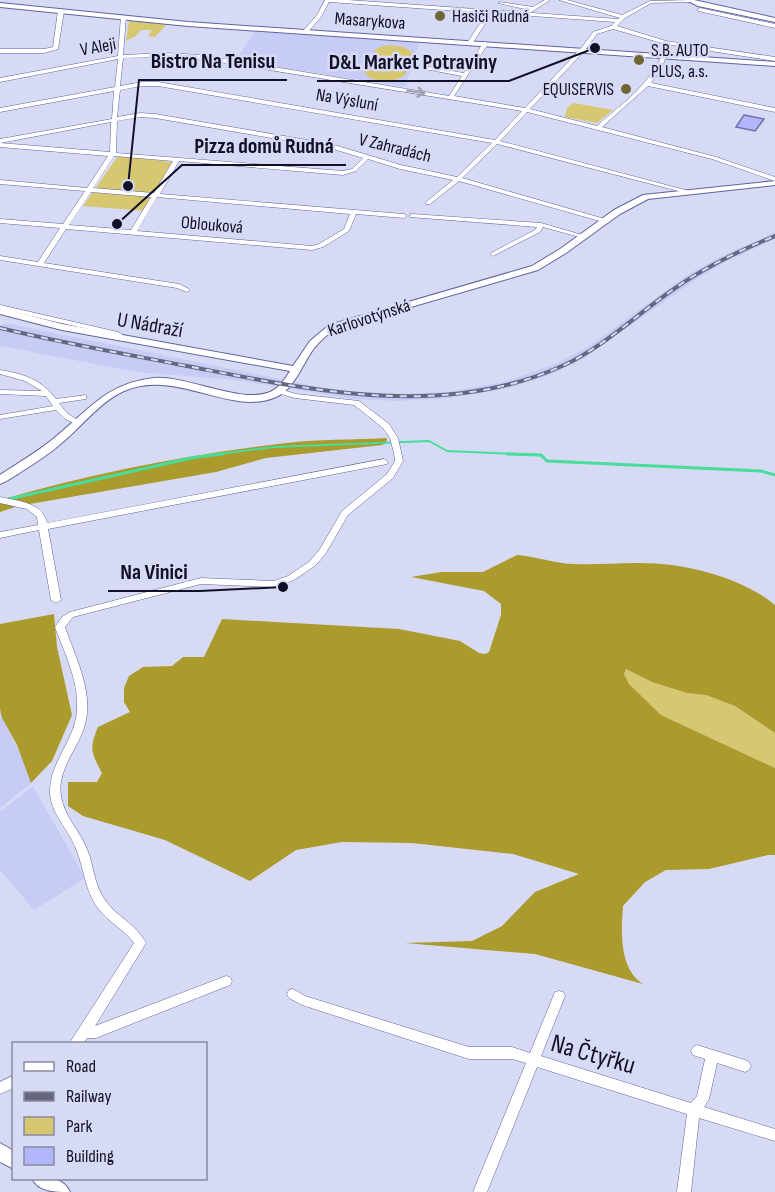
<svg xmlns="http://www.w3.org/2000/svg" width="775" height="1192" viewBox="0 0 775 1192" font-family="'Sofia Sans Condensed',sans-serif">
<rect width="100%" height="100%" fill="#d7daf4"/>
<!-- built -->
<g fill="#c7ccf7">
<path d="M255,31L372,39L419,43L405,87L236,60Z"/>
<path d="M775,232V239L725,262L695,280L580,361L548,376L509,388L450,398L399,401L355,399L235,380L137,372L0,346V325L6,323L334,390L399,394L448,392L504,382L558,363L591,345L686,276L718,258Z"/>
<path d="M0,709L2,718L28,770L31,783L0,808Z"/>
<path d="M33,786L85,878L34,910L0,870V812Z"/>
</g>
<!-- green -->
<g fill="#d6c770">
<path d="M129,21L167,24L155,37L148,36L152,30H141L136,36L126,41Z"/>
<path d="M390,45L404,47L412,52L413,56L405,75C393,83 374,85 364,72C370,57 372,46 390,45Z"/>
<path d="M574,103L613,110L597,123L565,117L567,108Z"/>
<path d="M118,156L172,162L145,211L83,206Z"/>
<path d="M626,669L652,682L687,693L706,695L735,706L775,733V768L661,715L629,684L624,674Z"/>
</g>
<!-- forest -->
<g fill="#ab9a2c">
<path d="M387,438L386,443L382,445L266,458L216,472L18,506L0,512V500C93,473 190,454 286,443C319,439 353,440 387,438Z"/>
<path d="M517,555C532,556 547,561 562,563C587,566 612,563 636,563C681,562 740,576 775,605V733L735,706L706,695L687,693L652,682L626,669L624,674L629,684L661,715L775,768V855H768L709,869L666,870L645,882L623,906C621,931 619,969 643,984L535,954L405,943L472,941L502,926L535,892L579,874L513,854L412,843L342,842L296,850L250,881L165,840L83,816L68,806V782H97L102,773C91,752 89,749 98,727L130,712L124,702V688L129,676L143,667L172,666L183,657H204L222,619L399,629L460,641L479,653L485,654L489,652L501,615V604L484,591L411,577L442,572H483Z"/>
<path d="M54,614L57,647L72,715L52,761L31,783L17,745L2,718L0,709V624Z"/>
</g>
<g fill="none" stroke-linecap="round" stroke-linejoin="round">
<!-- stream-far1 -->
<path stroke="#47dd9a" stroke-width="2" d="M211,455L274,447L429,441L447,451L541,455"/>
<!-- stream -->
<g stroke="#47dd9a" stroke-width="3">
<path d="M507,454L541,455L547,461L761,471L775,475"/>
<path d="M0,501L196,457L223,454"/>
</g>
</g>
<!-- building -->
<path fill="#b0b6f9" stroke="#6d71ab" stroke-width="1.5" d="M744,115L764,119L755,131L736,127Z"/>
<g fill="none" stroke-linecap="round" stroke-linejoin="round">
<defs>
<g id="street">
<path d="M325,0H348L618,19L620,18L559,0H567L622,15L650,1L691,0V2H689L651,3L625,18L617,26L666,41L775,57V61L665,44L613,29L597,34L586,49L530,109L597,126C624,102 645,89 662,56H666L662,68L651,83L775,108V112L648,86L602,127L716,157L775,177V181L712,159L527,112L500,141L689,191L686,193L497,144L462,178L605,219L606,220L603,222L459,181L430,204H426V202L453,180L400,169L368,159L356,171L343,175L179,161L160,194L404,214L407,216L404,218L356,214L349,231L323,247L312,250L66,229L44,263L179,284L189,289L190,290L187,292L177,288L0,260V256L38,262L60,228L0,223V219L63,224L85,191L0,184V180L87,188L108,156L0,147V143L110,152L111,122L0,143V139L112,119L114,91L0,112V108L115,87L118,59L0,82V78L118,56L121,16L126,17L123,55L165,53L201,55L449,96L462,76L414,67L417,65L464,73L483,43L485,42L488,44L454,96L525,108L582,47L593,32L611,26L615,22L492,13L472,44L470,45L467,43L487,13L329,2L321,17L307,33H303V31L317,15ZM165,57L201,59L522,111L495,140L158,82H142L120,86L123,58ZM142,86H158L492,143L457,177L401,165L331,144L155,114L140,113L117,117L120,90ZM140,117L155,118L330,148L363,158L352,169L343,171L116,153L117,121ZM114,156L173,161L154,193L93,188ZM91,192L151,197L131,230L69,225ZM157,197L350,214L344,229L319,244L312,246L137,231Z"/>
<path d="M545,0H550L530,13L527,11L529,10L498,3L500,2L533,7Z"/>
<path d="M700,8L775,24V28L698,11V9Z"/>
<path d="M61,9L64,11L58,49L44,53H0V49H44L53,47L58,11Z"/>
<path d="M412,214L541,223L586,236L583,238L543,227L540,232L493,256L490,254L491,253L535,230L537,227L410,217V215Z"/>
<path d="M0,305L118,332L122,334L120,339H114V335L0,309Z"/>
<path d="M0,370C24,374 41,379 56,399L86,395V399L59,403L67,413L80,422L76,424L65,419L56,410L0,419V415L53,406L46,396L0,394V390L42,391L25,381L0,374Z"/>
<path d="M277,389H280L296,394L359,401L389,424L398,438L403,461L393,478L348,515L326,553L316,565L294,580L274,587L201,584L73,617L65,627C76,659 95,694 84,728C76,751 57,771 61,796C64,816 80,831 87,849C94,866 94,885 105,900C117,917 136,924 146,943L95,1026L226,976L230,977L232,981L230,985L96,1038H87L83,1044H69L134,943C124,929 108,922 98,908C85,891 84,868 76,849C69,829 50,814 50,791C50,771 62,754 70,736C88,699 68,662 55,627L62,617L70,612L201,578L274,581L288,576L310,561L320,549L342,511L387,474L395,461L394,453L390,438L383,428L354,405L295,398L277,393Z"/>
<path d="M384,459L388,462L387,464L48,529L61,600L56,603L51,600L39,530L0,538V532L38,525L37,517L27,509L0,503V497C17,501 43,502 47,523Z"/>
<path d="M293,989L305,996L469,1047H512L530,1053L555,992L559,991L563,992L565,996L541,1056L691,1103L697,1096L705,1059L693,1055L691,1051L693,1047L697,1045L745,1060L749,1062L751,1066L749,1070L745,1072L717,1063L709,1099L704,1107L775,1129V1141L699,1118L691,1192H677L687,1114L537,1067L487,1192H473L526,1063L512,1059H469L302,1005L289,998L287,994L289,990Z"/>
<path d="M14,1075V1088L0,1094V1082Z"/>
</g>
<g id="secondary">
<path d="M686,0H694L775,18V22L698,6Z"/>
<path d="M0,3L188,22L775,62V66L188,26L0,7Z"/>
<path d="M775,181V185L648,199L620,214L566,253L538,270L335,329C328,334 321,340 315,347C303,362 295,389 276,397C231,417 176,368 124,391C100,402 84,424 64,441C52,452 38,461 24,470C16,475 8,481 0,484V475C18,463 37,452 53,439C88,411 106,383 154,378C187,375 244,406 272,391C280,387 285,379 290,371L62,330L0,314V308L62,324L293,366L310,341L329,325L532,266L560,249L614,210L643,195Z"/>
<path d="M0,1143L14,1151V1169L0,1162Z"/>
<path d="M32,1178C46,1178 63,1176 70,1192C55,1192 38,1192 32,1178Z"/>
</g>
</defs>
<!-- street casing -->
<use href="#street" stroke="#60649d" stroke-width="1"/>
<!-- secondary casing -->
<use href="#secondary" stroke="#60649d" stroke-width="2"/>
<!-- street -->
<use href="#street" fill="#fff" fill-rule="evenodd"/>
<!-- secondary -->
<use href="#secondary" fill="#fff" fill-rule="evenodd"/>
<defs>
<path id="rail" d="M0,328C62,343 125,354 187,366C311,390 442,420 562,366C602,348 635,316 671,291C703,268 738,251 775,236"/>
</defs>
<!-- rail casing -->
<use href="#rail" stroke="#65677f" stroke-width="4"/>
<!-- rail -->
<use href="#rail" stroke="#d7daf4" stroke-width="2" stroke-dasharray="7" stroke-linecap="butt"/>
</g>
<!-- one-way arrows -->
<defs><path id="oneway-shaft" d="M-6 0H5M1.5-3L5.5 0L1.5 3" fill="none" stroke-width="1.6" stroke-linecap="round" stroke-linejoin="round" transform="scale(1.5)"/></defs>
<use stroke="#9fa0a9" href="#oneway-shaft" transform="translate(416 92) rotate(9)"/>
<!-- markers -->
<g fill="#6f6733" stroke="#d7daf4" stroke-width="2">
<circle cx="440" cy="16" r="6"/>
<circle cx="639" cy="60" r="6"/>
<circle cx="626" cy="89" r="6"/>
</g>
<g text-anchor="middle" dominant-baseline="central" stroke-width="5" stroke-linejoin="round" paint-order="stroke">
<!-- far-poi labels -->
<g font-size="18" fill="#101127" stroke="#d7daf4" text-anchor="start">
<text x="452" y="16">Hasiči Rudná</text>
<text x="651" y="50">S.B. AUTO<tspan x="651" dy="21">PLUS, a.s.</tspan></text>
<text x="614" y="89" text-anchor="end">EQUISERVIS</text>
</g>
<!-- far-street labels -->
<g font-size="18" fill="#101127" stroke="#d7daf4">
<text transform="translate(370 21) rotate(4)">Masarykova</text>
<text transform="translate(98 47) rotate(-10)">V Aleji</text>
<text transform="translate(347 100) rotate(10)">Na Výsluní</text>
<text transform="translate(395 148) rotate(14)">V Zahradách</text>
<text transform="translate(212 225) rotate(5)">Oblouková</text>
<text transform="translate(369 318) rotate(-18)">Karlovotýnská</text>
</g>
<!-- street labels -->
<g font-size="21" fill="#101127" stroke="#d7daf4">
<text transform="translate(150 325) rotate(10)">U Nádraží</text>
</g>
<!-- near-street labels -->
<g font-size="26" fill="#101127" stroke="#d7daf4">
<text transform="translate(593 1055) rotate(16)">Na Čtyřku</text>
</g>
</g>
<!-- callouts -->
<path fill="none" stroke="#101127" stroke-width="2" d="M128 186L139 80H287M595 48L509 81H317M117 224L182 165H346M283 587L200 591H108"/>
<g fill="#101127" stroke="#d7daf4" stroke-width="2">
<circle cx="128" cy="186" r="6"/>
<circle cx="595" cy="48" r="6"/>
<circle cx="117" cy="224" r="6"/>
<circle cx="283" cy="587" r="6"/>
</g>
<g font-size="22" text-anchor="middle" font-weight="bold" fill="#101127" stroke="#d7daf4" stroke-width="5" stroke-linejoin="round" paint-order="stroke">
<text x="213" y="68">Bistro Na Tenisu</text>
<text x="413" y="69">D&amp;L Market Potraviny</text>
<text x="264" y="153">Pizza domů Rudná</text>
<text x="154" y="579">Na Vinici</text>
</g>
<!-- legend -->
<rect x="12" y="1042" width="195" height="138" fill="#d7daf4" stroke="#878aa2" stroke-width="1.5"/>
<rect x="24" y="1062" width="30" height="9" fill="#ffffff" stroke="#878aa2" stroke-width="1.5"/>
<text x="66" y="1072" font-size="18" fill="#101127">Road</text>
<rect x="24" y="1092" width="30" height="9" fill="#65677f" stroke="#878aa2" stroke-width="1.5"/>
<text x="66" y="1102" font-size="18" fill="#101127">Railway</text>
<rect x="24" y="1117" width="30" height="18" fill="#d6c770" stroke="#878aa2" stroke-width="1.5"/>
<text x="66" y="1132" font-size="18" fill="#101127">Park</text>
<rect x="24" y="1147" width="30" height="18" fill="#b0b6f9" stroke="#878aa2" stroke-width="1.5"/>
<text x="66" y="1162" font-size="18" fill="#101127">Building</text>
</svg>
